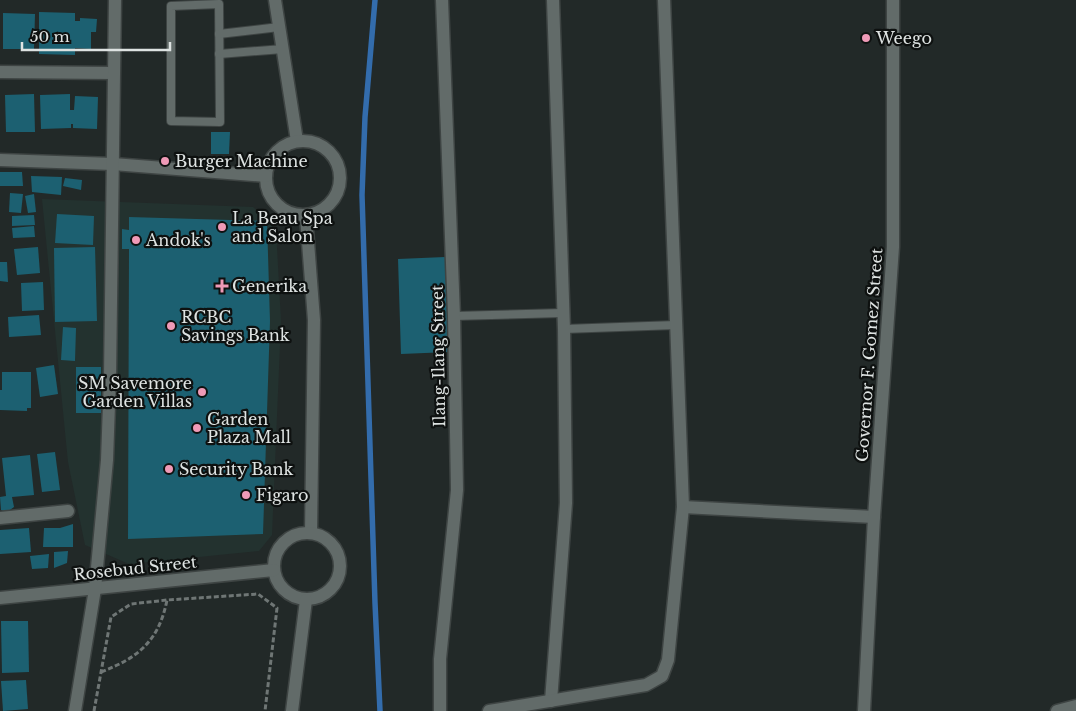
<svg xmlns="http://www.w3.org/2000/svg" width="1076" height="711" viewBox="0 0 1076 711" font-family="'Libre Baskerville',serif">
<rect width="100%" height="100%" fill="#222928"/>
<!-- built -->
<path fill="#23322f" d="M42,199L253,207L276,229L281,321L272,535L259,551L129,564L85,545L68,462Z"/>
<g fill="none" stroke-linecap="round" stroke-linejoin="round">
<!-- stream -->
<path stroke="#336cac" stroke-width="5.5" d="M375,0L365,117L362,195L375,603L380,711"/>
</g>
<!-- building -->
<g fill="#1c6071">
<path d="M39,12L75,13V21H80V18L97,19L96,32H91V49L75,48V55L39,54Z"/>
<path d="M3,13L35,14L34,49H3Z"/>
<path d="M34,94L35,132H6L5,95Z"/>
<path d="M70,94V110H74L75,96L98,97L97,129L73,128V124H71V128L41,129L40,95Z"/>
<path d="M211,132H230L229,154H211Z"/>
<path d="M0,172H22L23,186H0Z"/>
<path d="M31,176L62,177L61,195L32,192Z"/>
<path d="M65,178L82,180L81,190L63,186Z"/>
<path d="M10,193L23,194L21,213L9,212Z"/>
<path d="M34,194L36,212L28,213L25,196Z"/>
<path d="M57,214L94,216L93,245L55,243Z"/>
<path d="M34,215L35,225L12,226V216Z"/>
<path d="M129,217L267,221L270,321L263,534L128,539L129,249H122V229L129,230Z"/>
<path d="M34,226L35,237L13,238L12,228Z"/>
<path d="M38,247L40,273L17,275L14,249Z"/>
<path d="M95,247L97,321L55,322L54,248Z"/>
<path d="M445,257L449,352L401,354L398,259Z"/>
<path d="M0,262H7L8,282L0,281Z"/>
<path d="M43,282L44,310L22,311L21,283Z"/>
<path d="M39,315L41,335L9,337L8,317Z"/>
<path d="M63,327L76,328L75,361L61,360Z"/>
<path d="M54,365L58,394L40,397L36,368Z"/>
<rect x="76" y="367" width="25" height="46"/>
<path d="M2,372H31V408H27V411L0,410V390H2Z"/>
<path d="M55,452L60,490L42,492L37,454Z"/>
<path d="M30,455L34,495L12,497L14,507L7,512L1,510L0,497L6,496L2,458Z"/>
<path d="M73,524V547H43L44,528H60Z"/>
<path d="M29,528L31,552L0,554V530Z"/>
<path d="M68,551L67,563L54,568V552Z"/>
<path d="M49,554L48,568L32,569L30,556Z"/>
<path d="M1,621H28L29,672L2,673Z"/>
<path d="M26,680L28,709L3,711L1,681Z"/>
</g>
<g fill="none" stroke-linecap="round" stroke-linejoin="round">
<defs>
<g id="service">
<path d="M219,4L220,122L171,121V6Z"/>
<path d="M219,34L279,27"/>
<path d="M219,54L283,49"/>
<path d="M454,316L562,313"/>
<path d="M564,329L676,325"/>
</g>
<g id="minor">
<path d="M275,0L297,141"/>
<path d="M0,72L113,73"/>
<circle cx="303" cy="178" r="37"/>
<path d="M0,160L113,164L266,176"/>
<path d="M306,216L314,320L311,532"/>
<path d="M683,507L874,517"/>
<path d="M0,518L68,511"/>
<circle cx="307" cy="566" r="33"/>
<path d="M0,598L274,570"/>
<path d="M551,701L566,503L564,329L553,0"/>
<path d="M75,711L95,589L107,460L110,377L115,0"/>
<path d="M292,711L306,600"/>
<path d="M440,711V659L457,490L454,316L442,0"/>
<path d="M489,711L646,685L662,676L668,660L683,507L664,0"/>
<path d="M1057,711L1076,706"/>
</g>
<path id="tertiary" d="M864,711L874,517L893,247V0"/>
</defs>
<!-- service casing -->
<use href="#service" stroke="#3e4443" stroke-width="10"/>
<!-- minor casing -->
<use href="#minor" stroke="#3e4443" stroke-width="15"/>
<!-- tertiary casing -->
<use href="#tertiary" stroke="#3e4443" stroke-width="15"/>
<!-- path -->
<g stroke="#6f7675" stroke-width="3" stroke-dasharray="5 2.5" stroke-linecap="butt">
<path d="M101,672C138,658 159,641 167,600"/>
<path d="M94,711L111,617L131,604L167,600L258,594L277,608L265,711"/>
</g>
<!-- service -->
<use href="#service" stroke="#626b69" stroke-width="8"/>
<!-- minor -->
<use href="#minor" stroke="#626b69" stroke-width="12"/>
<!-- tertiary -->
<use href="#tertiary" stroke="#626b69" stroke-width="12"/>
</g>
<!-- markers -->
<g fill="#ef9ab7" stroke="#0e1110" stroke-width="2">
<circle cx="866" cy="38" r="5"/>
<circle cx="165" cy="161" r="5"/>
<circle cx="222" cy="227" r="5"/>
<circle cx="136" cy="240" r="5"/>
<path d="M219.5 278.5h5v5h5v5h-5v5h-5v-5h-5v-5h5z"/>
<circle cx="171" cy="326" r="5"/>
<circle cx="202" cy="392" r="5"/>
<circle cx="197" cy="428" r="5"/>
<circle cx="169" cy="469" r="5"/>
<circle cx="246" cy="495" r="5"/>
</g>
<g text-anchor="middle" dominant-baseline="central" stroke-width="4.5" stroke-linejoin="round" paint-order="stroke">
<!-- poi labels -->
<g font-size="16" fill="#dee3e2" stroke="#0e1110" text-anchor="start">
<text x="876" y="38">Weego</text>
<text x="175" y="161">Burger Machine</text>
<text x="232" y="218">La Beau Spa<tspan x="232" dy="18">and Salon</tspan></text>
<text x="146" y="240">Andok's</text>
<text x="232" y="286">Generika</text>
<text x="181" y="317">RCBC<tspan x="181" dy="18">Savings Bank</tspan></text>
<text x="192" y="383" text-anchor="end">SM Savemore<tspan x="192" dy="18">Garden Villas</tspan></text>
<text x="207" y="419">Garden<tspan x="207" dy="18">Plaza Mall</tspan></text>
<text x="179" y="469">Security Bank</text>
<text x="256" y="495">Figaro</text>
</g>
<!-- street labels -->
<g font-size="16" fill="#dee3e2" stroke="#0e1110">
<text transform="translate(869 355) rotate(-86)">Governor F. Gomez Street</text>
<text transform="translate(438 356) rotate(-91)">Ilang-Ilang Street</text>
<text transform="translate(135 568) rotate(-6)">Rosebud Street</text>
</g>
</g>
<!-- scale -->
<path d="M22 42v8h148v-8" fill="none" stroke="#dee3e2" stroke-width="2.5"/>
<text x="30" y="42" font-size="15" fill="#dee3e2" stroke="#0e1110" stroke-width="4" paint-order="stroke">50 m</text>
</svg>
